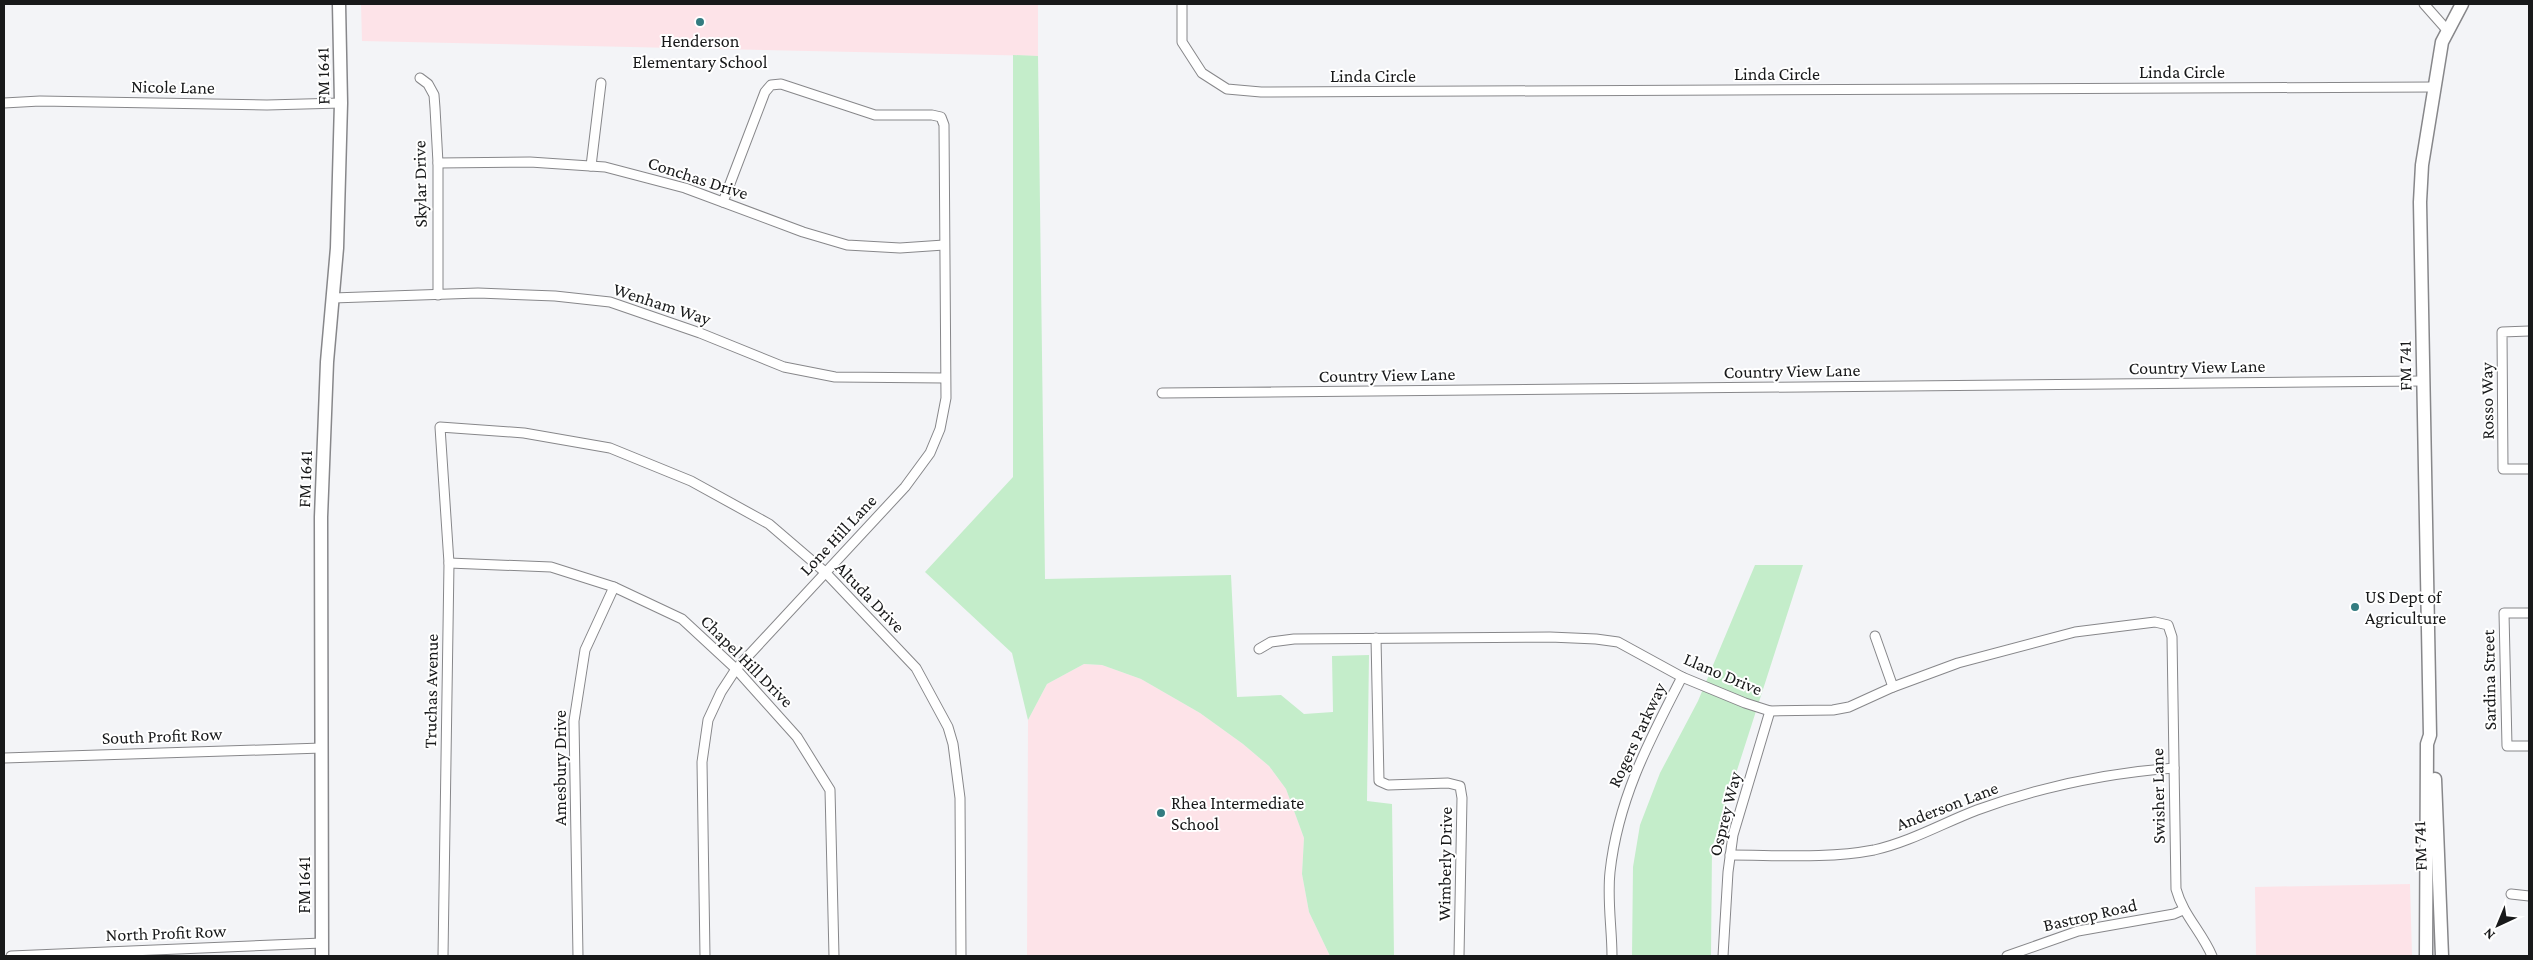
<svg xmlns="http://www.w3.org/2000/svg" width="2533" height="960" viewBox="0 0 2533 960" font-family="'Crimson Pro',serif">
<rect width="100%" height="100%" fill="#f3f4f7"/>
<!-- education -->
<g fill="#fde3e8">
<path d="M361,4H1038V56L362,41Z"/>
<path d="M1084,664L1102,665L1141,679L1200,713L1243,744L1269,766L1286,789L1304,838L1302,874L1309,912L1330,956H1027L1028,720L1047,684Z"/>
<path d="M2410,884L2412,956H2256L2255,887Z"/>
</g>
<!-- green -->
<g fill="#c4edca">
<path d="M1013,55L1038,56L1045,579L1231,575L1237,697L1281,695L1304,714L1333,712L1332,656L1369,655L1367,801L1392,804L1394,956H1330L1309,912L1302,874L1304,838L1286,789L1269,766L1243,744L1200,713L1141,679L1102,665L1084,664L1047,684L1028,720L1012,653L925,572L1013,477Z"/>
<path d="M1755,565H1803L1712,848L1711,956H1632L1633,867L1640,825L1660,773L1698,701Z"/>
</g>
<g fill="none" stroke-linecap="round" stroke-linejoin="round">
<defs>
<g id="street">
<path d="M1182,4V42L1202,73L1227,89L1261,92L2433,87"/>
<path d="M2424,4L2447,30"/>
<path d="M420,78L428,84L434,95L435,108L438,163V295"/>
<path d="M4,103L40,101L267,105L341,103"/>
<path d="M438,163L530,162L605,167L685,188L803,232L847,245L900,248L944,245"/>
<path d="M591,166L601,83"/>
<path d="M333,298L478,293L555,296L610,302L700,333L784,367L835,377L944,378"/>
<path d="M2529,331L2502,332L2503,469H2529"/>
<path d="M1162,393L2422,381"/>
<path d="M449,563L551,567L614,587L682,619L736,669L797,737L830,790L834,956"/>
<path d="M2529,613H2504L2507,746H2529"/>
<path d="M1875,636L1893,687"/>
<path d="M1376,638L1379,781L1388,785L1448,783L1460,786L1462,798L1459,956"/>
<path d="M1259,649L1271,642L1294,639L1550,637L1596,639L1618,642L1682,677L1745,703L1770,711L1833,710L1849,707L1893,687L1958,663L2075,632L2155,622L2168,625L2172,637L2176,889C2183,915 2202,932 2212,956"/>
<path d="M4,758L322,748"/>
<path d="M1730,855C1777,855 1827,859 1874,850C1910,842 1943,823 1977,810C2040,787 2107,773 2174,768"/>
<path d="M2511,894L2529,896"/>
<path d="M11,956L322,943"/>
<path d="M443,956L449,563L440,427L524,433L610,448L691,481L769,524L825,572L916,668L948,727L953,744L960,798L961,956"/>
<path d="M578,956L574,721L585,650L614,587"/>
<path d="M705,956L702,762L708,720L721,692L736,669L905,487L930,453L940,429L946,398L944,125L941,117L932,115H875L781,84L771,85L765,92L723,202"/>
<path d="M1612,956C1612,929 1607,900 1610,872C1618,799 1649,741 1682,677"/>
<path d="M1723,956L1728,872L1733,835L1770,711"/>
<path d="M2007,956L2078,931L2174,914L2183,910"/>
</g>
<g id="secondary">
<path d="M2435,779L2442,956"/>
<path d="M322,956L321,517L327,362L337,248L341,103L339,4"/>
<path d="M2426,956L2427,744L2430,735L2420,202L2422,165L2442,42L2462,4"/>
</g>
</defs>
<!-- street casing -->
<use href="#street" stroke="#87878a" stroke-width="11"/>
<!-- secondary casing -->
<use href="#secondary" stroke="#87878a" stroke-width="15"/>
<!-- street -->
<use href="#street" stroke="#fff" stroke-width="9"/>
<!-- secondary -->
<use href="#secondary" stroke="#fff" stroke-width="12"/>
</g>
<!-- markers -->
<g fill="#337c80" stroke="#fff" stroke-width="2">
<circle cx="700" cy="22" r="5"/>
<circle cx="2355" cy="607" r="5"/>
<circle cx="1161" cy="813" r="5"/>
</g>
<g text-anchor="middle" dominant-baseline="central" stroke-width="4" stroke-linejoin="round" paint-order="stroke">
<!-- poi labels -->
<g font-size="18" fill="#18191a" stroke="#fff" text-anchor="start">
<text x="700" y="41" text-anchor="middle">Henderson<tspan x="700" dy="21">Elementary School</tspan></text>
<text x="2365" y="597">US Dept of<tspan x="2365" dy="21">Agriculture</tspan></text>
<text x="1171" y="803">Rhea Intermediate<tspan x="1171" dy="21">School</tspan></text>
</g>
<!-- street labels -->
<g font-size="18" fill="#18191a" stroke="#fff">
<text x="2182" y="72">Linda Circle</text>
<text x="1777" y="74">Linda Circle</text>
<text transform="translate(323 76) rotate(-91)">FM 1641</text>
<text x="1373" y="76">Linda Circle</text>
<text transform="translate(173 87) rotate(1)">Nicole Lane</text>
<text transform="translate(698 178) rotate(18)">Conchas Drive</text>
<text transform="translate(420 184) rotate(-91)">Skylar Drive</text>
<text transform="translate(662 304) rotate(18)">Wenham Way</text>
<text transform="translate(2405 366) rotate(-91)">FM 741</text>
<text transform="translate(2197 367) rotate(-1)">Country View Lane</text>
<text transform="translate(1792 371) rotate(-1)">Country View Lane</text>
<text transform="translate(1387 375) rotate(-1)">Country View Lane</text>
<text transform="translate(2487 401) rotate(-91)">Rosso Way</text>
<text transform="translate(305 479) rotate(-88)">FM 1641</text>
<text transform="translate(838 535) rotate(-47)">Lone Hill Lane</text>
<text transform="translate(870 597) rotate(46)">Altuda Drive</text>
<text transform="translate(747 661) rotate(45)">Chapel Hill Drive</text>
<text transform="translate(1723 674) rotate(23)">Llano Drive</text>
<text transform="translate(2489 680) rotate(-91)">Sardina Street</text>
<text transform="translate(431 691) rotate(-89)">Truchas Avenue</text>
<text transform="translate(1637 735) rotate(-65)">Rogers Parkway</text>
<text transform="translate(162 736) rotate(-2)">South Profit Row</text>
<text transform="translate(560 768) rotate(-90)">Amesbury Drive</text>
<text transform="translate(2158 796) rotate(-91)">Swisher Lane</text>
<text transform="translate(1947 806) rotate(-21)">Anderson Lane</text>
<text transform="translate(1725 814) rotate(-76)">Osprey Way</text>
<text transform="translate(2420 846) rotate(-92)">FM 741</text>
<text transform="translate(1445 864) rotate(-89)">Wimberly Drive</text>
<text transform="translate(304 885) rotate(-90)">FM 1641</text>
<text transform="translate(2090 915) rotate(-13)">Bastrop Road</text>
<text transform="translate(166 933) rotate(-2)">North Profit Row</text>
</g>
</g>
<!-- border -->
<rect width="2533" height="960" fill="none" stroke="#18191a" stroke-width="10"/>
<!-- north arrow -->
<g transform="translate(2498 925) rotate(224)" stroke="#ffffff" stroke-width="4" paint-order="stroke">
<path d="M0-4L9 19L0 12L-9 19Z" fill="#18191a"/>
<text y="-8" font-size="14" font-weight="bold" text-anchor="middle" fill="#18191a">N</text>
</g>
</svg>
